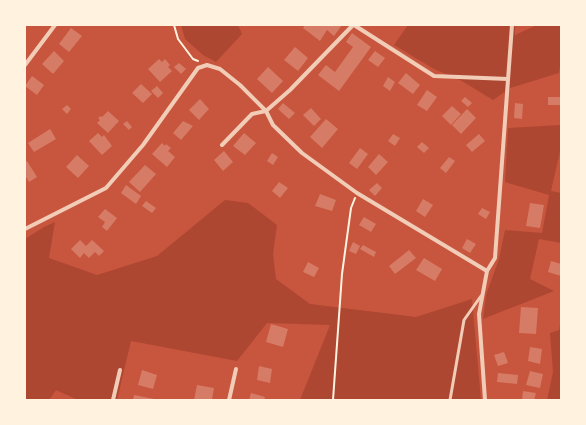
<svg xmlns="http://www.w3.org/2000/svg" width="586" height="425" viewBox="0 0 586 425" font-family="Overpass,sans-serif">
<rect width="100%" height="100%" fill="#c8553d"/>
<!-- green -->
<g fill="#ae4732">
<path d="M181,25H238L242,34L216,62L203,55L185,39Z"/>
<path d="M408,25H515V35L537,25H561V59L559,73L510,88L493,100L462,81L434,69L394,45Z"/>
<path d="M561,125V147L551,191L561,193V243L539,239L530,279L554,291L483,319L486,295L499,259L505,230L542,233L549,195L505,182L508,128Z"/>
<path d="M225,200L248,203L277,225L273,254L276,279L310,304L416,317L472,299L481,400H300L330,325L267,323L237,361L131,341L117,400H78L56,390L49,400H25V239L44,227L55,222L49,258L97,275L157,256Z"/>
<path d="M561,320V400H547L553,372L550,333L559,330Z"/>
</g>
<!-- building -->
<g fill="#d67c66">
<path d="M305,25H342L334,36L327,30L320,41L303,28Z"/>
<path d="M71,28L82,36L69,52L59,44Z"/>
<path d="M352,33L371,47L339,91L318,75L326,65L335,72L353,47L346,42Z"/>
<path d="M295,47L308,58L298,71L284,60Z"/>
<path d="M54,51L64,61L53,74L42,64Z"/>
<path d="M375,51L385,58L378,67L368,60Z"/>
<path d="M159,59L162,62L165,59L170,65L168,67L172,71L160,82L148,69Z"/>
<path d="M179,63L186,69L181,74L174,67Z"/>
<path d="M268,67L283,81L272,93L257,79Z"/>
<path d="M406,73L420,85L413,94L398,83Z"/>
<path d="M32,76L44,85L37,95L25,86Z"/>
<path d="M388,77L395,82L390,91L383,86Z"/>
<path d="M141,84L152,94L143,103L132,93Z"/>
<path d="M157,86L163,93L158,98L151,91Z"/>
<path d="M427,90L437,97L427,111L417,105Z"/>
<path d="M465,97L472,103L468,107L461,101Z"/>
<rect x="548" y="97" width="13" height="8"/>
<path d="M200,99L209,109L199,120L189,110Z"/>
<path d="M283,103L295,113L289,119L278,109Z"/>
<path d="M515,103L523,104L522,119L514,118Z"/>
<path d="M67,105L71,109L67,114L62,109Z"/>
<path d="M452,106L461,114L451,125L442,116Z"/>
<path d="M311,108L321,119L314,126L303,115Z"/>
<path d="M467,109L476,118L461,134L452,125Z"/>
<path d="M108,111L119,121L108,133L97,123L100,120L98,118L101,116L102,117Z"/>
<path d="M326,119L338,129L322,148L310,137Z"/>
<path d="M127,121L132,127L129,130L123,124Z"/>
<path d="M183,121L193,126L181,140L173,133Z"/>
<path d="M50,129L56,139L34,152L28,143Z"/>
<path d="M98,133L102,137L104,135L112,146L102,155L89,141Z"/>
<path d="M244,133L256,143L245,155L233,146Z"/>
<path d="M393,134L400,138L395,146L388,141Z"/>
<path d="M479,134L485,141L472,152L466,145Z"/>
<path d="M422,142L429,148L424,153L417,147Z"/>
<path d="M162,143L165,146L166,144L171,148L168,151L175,157L167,167L152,154Z"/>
<path d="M360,148L368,154L357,169L349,163Z"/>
<path d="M224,151L233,162L223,171L214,160Z"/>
<path d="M272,153L278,157L273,165L267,161Z"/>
<path d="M379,154L388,162L376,175L368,167Z"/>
<path d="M77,155L89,166L78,178L66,167Z"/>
<path d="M449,157L455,161L446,173L440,168Z"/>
<path d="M27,161L37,177L29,182L25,175V162Z"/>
<path d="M145,165L156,174L140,192L129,182Z"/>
<path d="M279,182L288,188L280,198L272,191Z"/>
<path d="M377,183L382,188L375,196L369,190Z"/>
<path d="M126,185L141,196L136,204L121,193Z"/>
<path d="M320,194L336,200L332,211L315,206Z"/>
<path d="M423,199L433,205L425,217L416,211Z"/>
<path d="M146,201L156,208L152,213L142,206Z"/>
<path d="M530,203L544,205L540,228L526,226Z"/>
<path d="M482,208L490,212L486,219L478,214Z"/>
<path d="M105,209L117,218L107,231L102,227L105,222L98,217Z"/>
<path d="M364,217L376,224L371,232L359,225Z"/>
<path d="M467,239L476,244L470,253L462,248Z"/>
<path d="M80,240L86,246L92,240L104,251L99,256L95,252L89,258L84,253L80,258L71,249Z"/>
<path d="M353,242L360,246L356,254L349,251Z"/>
<path d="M363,245L376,252L374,257L360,249Z"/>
<path d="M409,250L416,258L395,274L389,266Z"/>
<path d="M424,258L442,269L435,281L416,270Z"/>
<path d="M551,261L561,264V276L548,272Z"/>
<path d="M308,262L319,268L314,277L303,272Z"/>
<path d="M521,307L538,308L536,334L519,333Z"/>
<path d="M271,324L288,329L283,347L266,342Z"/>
<path d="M530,347L542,349L540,364L528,361Z"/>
<path d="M504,352L508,363L498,366L494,355Z"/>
<path d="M259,366L272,369L270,383L257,380Z"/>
<path d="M142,370L157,375L153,389L138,385Z"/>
<path d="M530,371L543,374L540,388L526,385Z"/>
<path d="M498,373L518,375L517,384L497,382Z"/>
<path d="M197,385L214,388L212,400H194Z"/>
<path d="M523,391L536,393L534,400H522Z"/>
<path d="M251,393L265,397L264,400H249Z"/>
<path d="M134,395L154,399V400H133Z"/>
</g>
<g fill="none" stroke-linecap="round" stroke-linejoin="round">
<!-- path -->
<g stroke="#fff3e0" stroke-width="2">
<path d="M174,25L178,39L193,59L198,61"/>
<path d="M333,400L342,274L351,208L355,198"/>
</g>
<!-- service -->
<path stroke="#f1ccb7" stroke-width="3" d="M450,400L464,320L481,296"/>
<!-- minor -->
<g stroke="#f1ccb7" stroke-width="4">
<path d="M354,25L434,76L508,79"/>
<path d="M25,65L55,25"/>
<path d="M222,145L252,114L266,111L290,90L353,25"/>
<path d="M25,229L106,188L143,145L198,68L207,65L220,69L240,85L266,111L273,125L302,153L357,193L487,271"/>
<path d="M113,400L120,370"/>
<path d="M229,400L236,369"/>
<path d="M485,400L479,314L487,271L495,258L512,25"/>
</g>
</g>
<!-- border -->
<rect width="586" height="425" fill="none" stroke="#fff3e0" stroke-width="52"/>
</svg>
